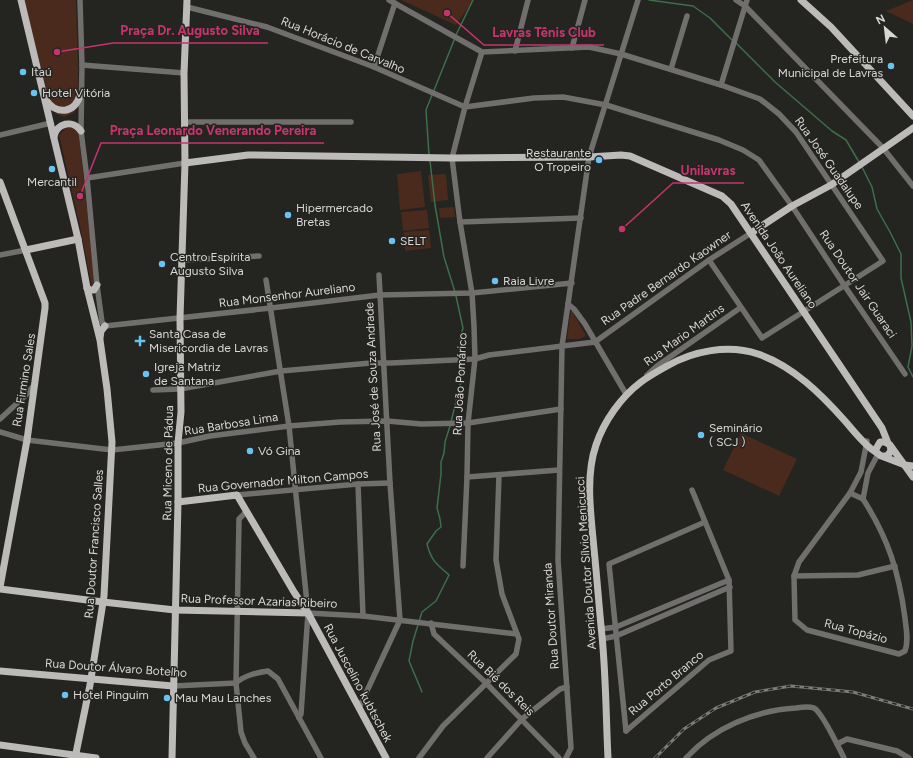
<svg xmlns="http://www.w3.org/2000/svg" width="913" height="758" viewBox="0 0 913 758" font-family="Figtree,sans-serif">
<rect width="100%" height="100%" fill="#242421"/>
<!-- green -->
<g fill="#4a2a1d">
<path d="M24,0H76L79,105L74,113L64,117L56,114L50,105Z"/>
<path d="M401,0H473L456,25Z"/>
<path d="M913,0V24L886,11Z"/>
<path d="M70,127L74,128L78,130L96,287L92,288L80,226L59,135L66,128Z"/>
<path d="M421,171L425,207L400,210L397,174Z"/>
<path d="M446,174L448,200L431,202L428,175Z"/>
<path d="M454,207L455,217L440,218L439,208Z"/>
<path d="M427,210L429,228L403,231L401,212Z"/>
<path d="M429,230L431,248L405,251L404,232Z"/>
<path d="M571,309L586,336L579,339H567Z"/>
<path d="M741,433L797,459L779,496L723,470Z"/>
</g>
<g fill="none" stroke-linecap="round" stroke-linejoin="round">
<!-- stream -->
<g stroke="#3c7049" stroke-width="1.5">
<path d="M649,0L693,6L710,18L733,41"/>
<path d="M456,35L473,0"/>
<path d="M736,43L775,82L832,131L846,140L859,162"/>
<path d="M429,155L426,110L455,38"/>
<path d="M430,161L435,205L444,257L455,292"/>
<path d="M862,167L872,187L877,209L890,232L901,254V278L911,322L912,346L908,367L913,377"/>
<path d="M456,296L463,328L460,339L461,357"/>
<path d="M451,422L461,381V361"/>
<path d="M422,692L409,661L413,641L422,612L436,601L449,575C436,564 431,560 427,544L436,531L441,527L440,519L437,508L441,474V462L444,453L445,442L450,426"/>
</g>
<!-- minor -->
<g stroke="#706f6e" stroke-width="5.5">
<path d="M80,0L82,65L81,131L87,178L97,285L102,322L105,326L271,308L380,295L472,293L572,283"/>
<path d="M389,0L482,52L589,47L621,54L721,85L760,99L779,114L796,132L883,261L762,338L709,260"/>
<path d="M736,0L745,6L883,148L913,186"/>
<path d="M187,7L267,27L374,67L465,107L534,98L563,97L606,105L719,140L743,150L759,160L792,206L844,285L905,374"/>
<path d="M572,48L585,0"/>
<path d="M515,51L528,0"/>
<path d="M82,65L184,73"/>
<path d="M374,67L395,3"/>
<path d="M671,69L687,16"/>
<path d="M721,85L747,0"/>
<path d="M185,122H351"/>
<path d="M0,135L51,123"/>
<path d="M87,178L185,163"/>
<path d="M460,222L581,218"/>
<path d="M0,255L26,250"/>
<path d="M183,260L259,256"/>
<path d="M266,280L289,426L308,613L301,714L299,718"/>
<path d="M568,304L574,309L585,324L626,394"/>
<path d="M647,375L657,366L740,308"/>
<path d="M153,390L180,389L281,371L371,363H391L475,359L489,355L595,342L709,260L751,233"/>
<path d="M0,419L25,396L35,384"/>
<path d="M0,432L27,440L112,450L178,443L210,436L289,426L340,422L387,421L421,424L468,423L561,409"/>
<path d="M867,441L861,472L850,493L799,562L794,576L795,620L807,630L899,654L905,651C909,640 906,629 905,618C899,572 888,538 863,499L868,473L878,454"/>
<path d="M467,477L559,470"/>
<path d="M358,484L363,616"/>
<path d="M850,493L863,499"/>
<path d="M237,495L358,484L390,483"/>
<path d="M246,512L239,519L236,683L241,732L245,743L254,758"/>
<path d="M463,566L467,477L468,423L475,359L474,326L472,293L460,222L452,158L465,107L482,52"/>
<path d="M794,576L858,575L895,566"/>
<path d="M308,613L363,616L517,634"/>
<path d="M431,623L434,634L486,683L559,758"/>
<path d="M601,629L616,627L729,580"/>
<path d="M602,639L616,636L730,587"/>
<path d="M173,686L236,683C245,675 256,673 268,671L278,679L321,758"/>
<path d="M359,708L400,620L390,483L379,275"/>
<path d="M626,731L709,660L731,651L729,580L692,490"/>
<path d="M626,731L609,564L705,522"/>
<path d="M837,744L847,739L897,751L909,758"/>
<path d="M419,758L443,726L516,654L519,639L502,594L496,560L499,475"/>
<path d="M487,758L522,719L560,689L567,687"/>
<path d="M566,758L571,748L558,560L562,346L589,157L638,0"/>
<path d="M686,758C713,728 756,710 796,708C802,707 809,706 814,708C822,712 839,748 844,758"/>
</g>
<!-- major -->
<g stroke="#bdbbb9" stroke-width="7">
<path d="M21,0L78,239L87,288L100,340L107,389L112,442L104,596L90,685L75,758"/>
<path d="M801,0L831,27L913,116"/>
<path d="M46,100C56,115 75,114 80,95"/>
<path d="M54,137C56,123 73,119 81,131"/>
<path d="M185,163L248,155L452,158L589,157L621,155L630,156L722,196L731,204L882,428L888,443"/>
<path d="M0,182L45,303V308L27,440L0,587"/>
<path d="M751,233L792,206L831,185L913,128"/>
<path d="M26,250L78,239"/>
<path d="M87,288L90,290H94L97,285"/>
<path d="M100,338L101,331L105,326"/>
<path d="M890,445L891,451L887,456H881L876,452V449L880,442H885L890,445L913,477"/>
<path d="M884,457L905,465L913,466"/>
<path d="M178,502L237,495L294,592L308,613L386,758"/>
<path d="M0,589L103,602L175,610L308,613"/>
<path d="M0,671L173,686"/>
<path d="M0,745L96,758"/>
<path d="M172,758L178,502V443L181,412L180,318L185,163L184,73L187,0"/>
<path d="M608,758C606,718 606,677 602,636C599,607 597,578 594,549C591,515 585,477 596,445C604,421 621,397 641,382C649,376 658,371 667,366C693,351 728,344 758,354C793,366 821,394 845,421C853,430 866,447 876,452"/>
</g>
<defs>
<path id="rail" d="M655,758L684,729L716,708L755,692L791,686L853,692L913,709"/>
</defs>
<!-- rail casing -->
<use href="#rail" stroke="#7d7c7a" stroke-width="3"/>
<!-- rail -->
<use href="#rail" stroke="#242421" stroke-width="1.5" stroke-dasharray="4.5" stroke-linecap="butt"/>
</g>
<!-- markers -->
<g fill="#69c3f1" stroke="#242421" stroke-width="1.5">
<circle cx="891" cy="66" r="4"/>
<circle cx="23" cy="72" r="4"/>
<circle cx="34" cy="93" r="4"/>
<circle cx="599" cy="160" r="4"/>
<circle cx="52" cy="169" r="4"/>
<circle cx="288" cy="215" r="4"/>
<circle cx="392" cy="241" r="4"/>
<circle cx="162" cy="264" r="4"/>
<circle cx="495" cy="281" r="4"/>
<path d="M138 335h4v4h4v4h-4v4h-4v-4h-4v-4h4z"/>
<circle cx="146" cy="374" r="4"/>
<circle cx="701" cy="435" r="4"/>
<circle cx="250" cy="451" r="4"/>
<circle cx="65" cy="695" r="4"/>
<circle cx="167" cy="698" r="4"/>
</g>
<g text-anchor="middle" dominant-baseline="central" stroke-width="3" stroke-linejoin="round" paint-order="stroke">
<!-- street labels -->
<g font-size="12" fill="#d8d7d6" stroke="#242421">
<text transform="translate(343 45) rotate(22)">Rua Horácio de Carvalho</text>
<text transform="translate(829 163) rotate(55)">Rua José Guadalupe</text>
<text transform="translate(779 255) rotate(56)">Avenida João Aureliano</text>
<text transform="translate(666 278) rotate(-35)">Rua Padre Bernardo Kaowner</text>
<text transform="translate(858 284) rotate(56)">Rua Doutor Jair Guaraci</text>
<text transform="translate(287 295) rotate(-7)">Rua Monsenhor Aureliano</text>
<text transform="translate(684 335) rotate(-36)">Rua Mario Martins</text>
<text transform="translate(373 377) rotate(-93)">Rua José de Souza Andrade</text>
<text transform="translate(24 380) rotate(-81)">Rua Firmino Sales</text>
<text transform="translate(460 384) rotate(-87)">Rua João Pomárico</text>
<text transform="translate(231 424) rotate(-9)">Rua Barbosa Lima</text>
<text transform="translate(168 463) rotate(-89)">Rua Miceno de Pádua</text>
<text transform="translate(283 481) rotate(-5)">Rua Governador Milton Campos</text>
<text transform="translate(94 544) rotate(-86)">Rua Doutor Francisco Salles</text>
<text transform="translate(586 563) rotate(-94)">Avenida Doutor Sílvio Menicucci</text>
<text transform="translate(259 601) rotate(2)">Rua Professor Azarias Ribeiro</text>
<text transform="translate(551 616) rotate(-94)">Rua Doutor Miranda</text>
<text transform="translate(856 631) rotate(15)">Rua Topázio</text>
<text transform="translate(116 668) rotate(4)">Rua Doutor Álvaro Botelho</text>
<text transform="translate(358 683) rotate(62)">Rua Juscelino kubtschek</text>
<text transform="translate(501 683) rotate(44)">Rua Bié dos Reis</text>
<text transform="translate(666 683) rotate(-40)">Rua Porto Branco</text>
</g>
<!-- poi labels -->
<g font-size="12" fill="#d8d7d6" stroke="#242421" text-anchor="start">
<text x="883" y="59" text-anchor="end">Prefeitura<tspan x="883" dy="14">Municipal de Lavras</tspan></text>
<text x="31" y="72">Itaú</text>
<text x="42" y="93">Hotel Vitória</text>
<text x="591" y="153" text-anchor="end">Restaurante<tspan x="591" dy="14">O Tropeiro</tspan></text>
<text x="52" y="182" text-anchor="middle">Mercantil</text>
<text x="296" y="208">Hipermercado<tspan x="296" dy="14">Bretas</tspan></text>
<text x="400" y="241">SELT</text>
<text x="170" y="257">Centro Espírita<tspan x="170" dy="14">Augusto Silva</tspan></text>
<text x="503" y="281">Raia Livre</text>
<text x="149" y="334">Santa Casa de<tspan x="149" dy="14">Misericordia de Lavras</tspan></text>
<text x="154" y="367">Igreja Matriz<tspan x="154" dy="14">de Santana</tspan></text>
<text x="709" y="428">Seminário<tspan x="709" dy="14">( SCJ )</tspan></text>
<text x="258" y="451">Vó Gina</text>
<text x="73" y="695">Hotel Pinguim</text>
<text x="175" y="698">Mau Mau Lanches</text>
</g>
</g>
<!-- callouts -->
<path fill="none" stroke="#c5356d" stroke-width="1.5" d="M57 52L113 43H268M447 13L484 45H604M80 196L101 143H324M622 229L673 183H744"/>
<g fill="#c5356d" stroke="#242421" stroke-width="1.5">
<circle cx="57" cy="52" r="4"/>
<circle cx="447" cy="13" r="4"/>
<circle cx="80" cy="196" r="4"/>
<circle cx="622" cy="229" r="4"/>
</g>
<g font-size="13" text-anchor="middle" font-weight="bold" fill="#c5356d" stroke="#242421" stroke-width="3" stroke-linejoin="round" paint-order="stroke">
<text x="190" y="35">Praça Dr. Augusto Silva</text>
<text x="544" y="37">Lavras Tênis Club</text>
<text x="213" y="135">Praça Leonardo Venerando Pereira</text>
<text x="708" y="175">Unilavras</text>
</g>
<!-- north arrow -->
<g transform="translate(885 28) rotate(332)" stroke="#242421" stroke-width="3" paint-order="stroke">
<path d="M0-3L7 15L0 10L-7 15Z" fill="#d8d7d6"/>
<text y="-6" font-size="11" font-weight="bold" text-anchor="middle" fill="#d8d7d6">N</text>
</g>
</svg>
